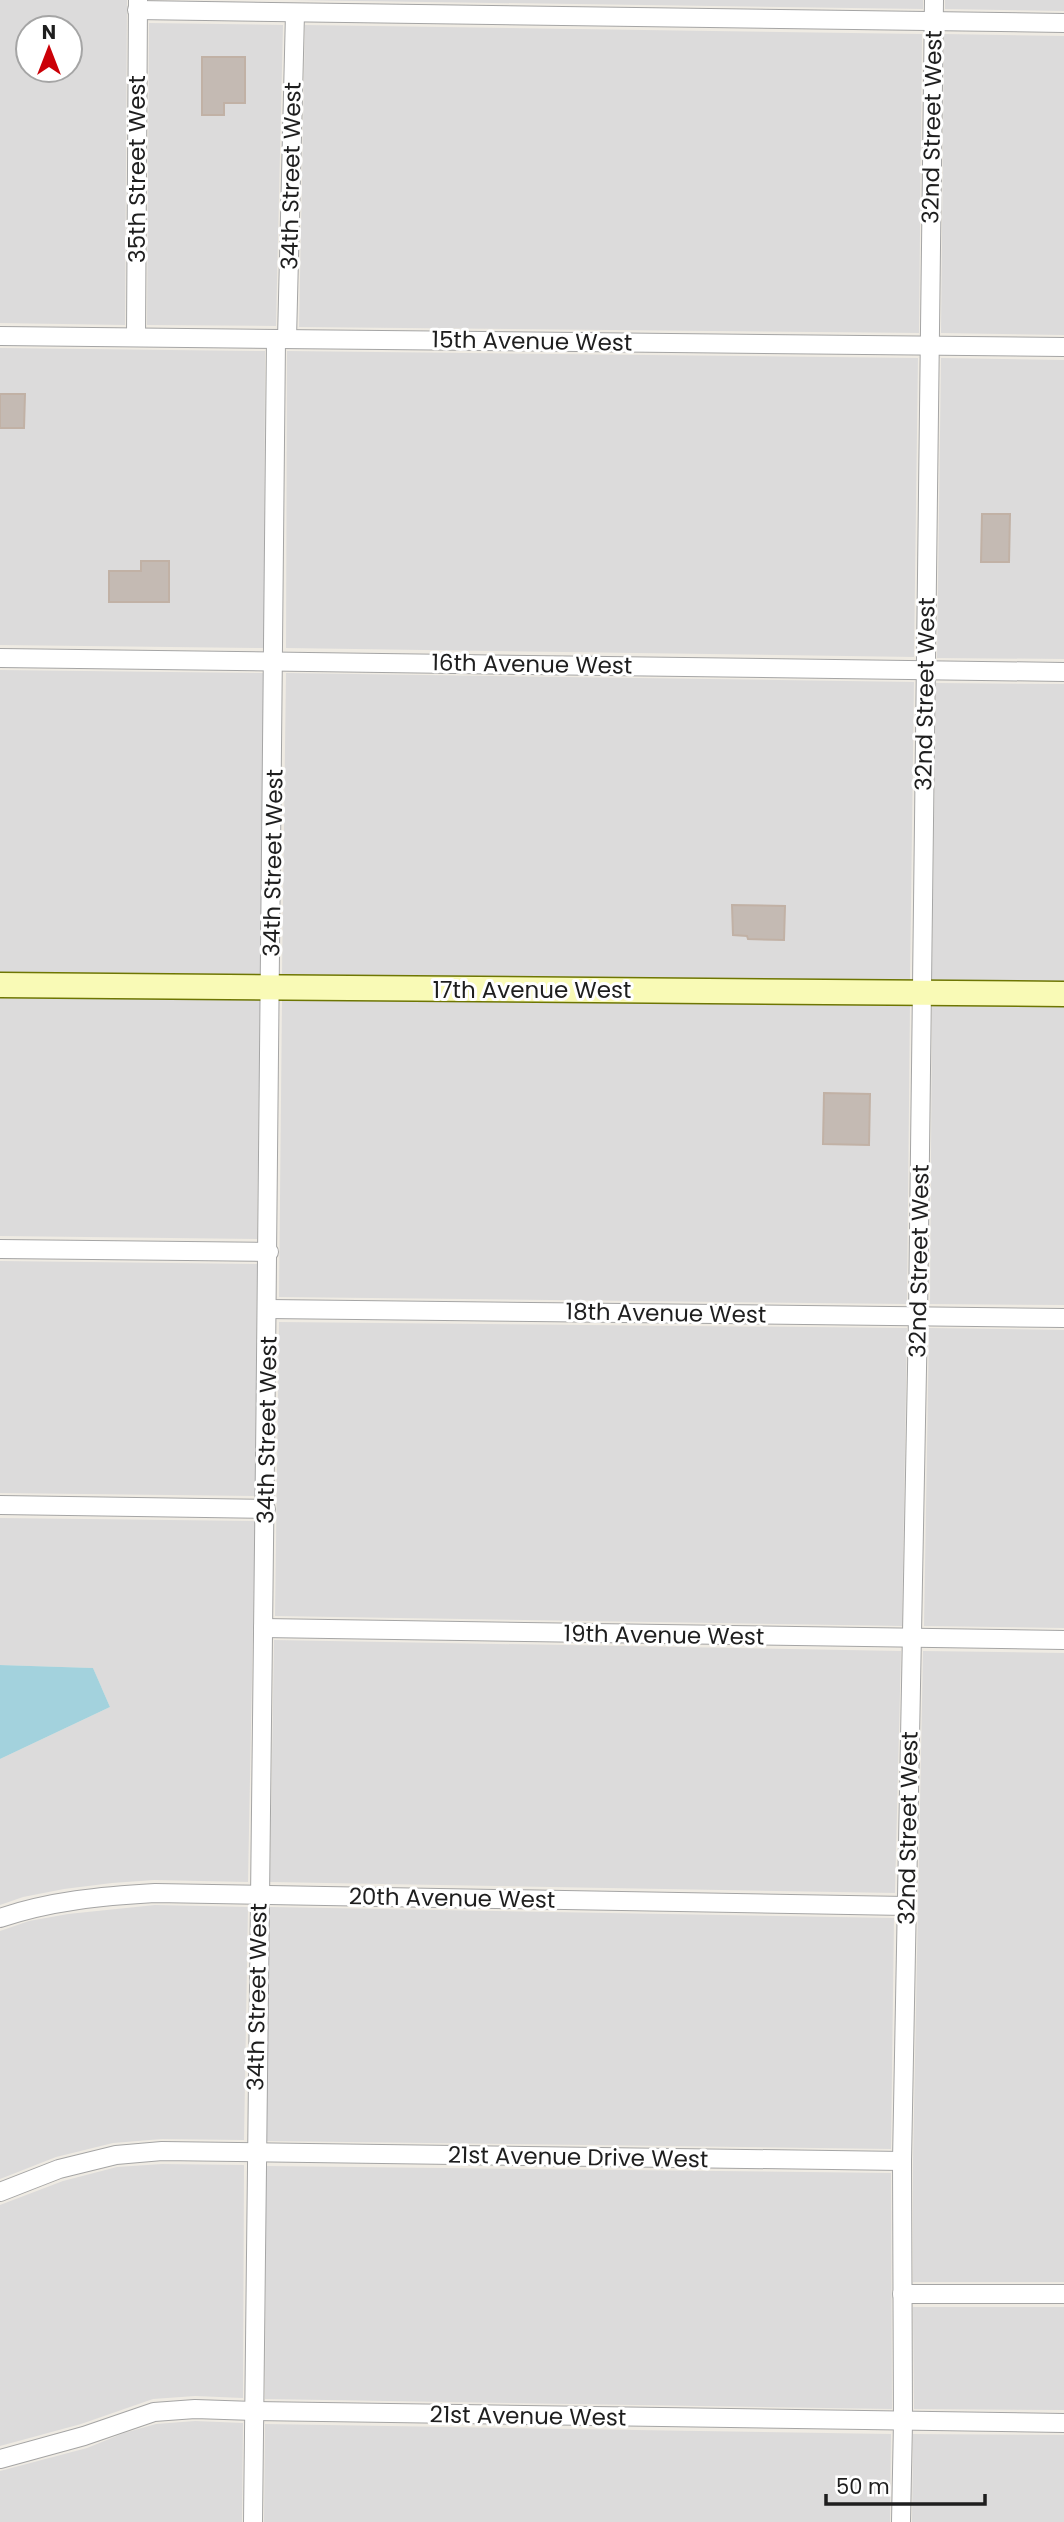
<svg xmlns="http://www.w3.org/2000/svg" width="1064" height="2522" viewBox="0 0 1064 2522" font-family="Poppins,sans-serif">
<rect width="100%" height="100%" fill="#efebe3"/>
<!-- residential -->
<g fill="#dcdbdb" fill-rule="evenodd">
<path d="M0,0H127L125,325L0,323ZM28,28H70V70H28Z"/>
<path d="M290,0H923V9Z"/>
<path d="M945,0H1064V11L945,9Z"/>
<path d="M149,23L283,25L276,326L147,325Z"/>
<path d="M305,25L922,34L919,333L299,327Z"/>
<path d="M944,34L1064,36V335L941,333Z"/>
<path d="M0,348L265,351L264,648L0,645Z"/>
<path d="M287,351L918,358L914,657L286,648Z"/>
<path d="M941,358L1064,360V659L937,658Z"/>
<path d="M0,670L264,673L260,975L0,973Z"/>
<path d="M286,673L914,682L910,980L282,975Z"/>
<path d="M936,683L1064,684V982L932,980Z"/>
<path d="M0,998L260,1000L257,1239L0,1236Z"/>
<path d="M282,1000L910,1005L907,1304L279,1297Z"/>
<path d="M932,1005L1064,1006V1305L930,1304Z"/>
<path d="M0,1261L257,1264L255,1496L0,1493Z"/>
<path d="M279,1322L907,1328L902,1626L275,1616Z"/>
<path d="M929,1328L1064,1330V1628L924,1626Z"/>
<path d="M0,1518L255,1521L248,1882L154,1880L112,1883L64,1889L23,1897L0,1905V1759L110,1707L93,1668L0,1665Z"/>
<path d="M274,1640L901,1651L895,1893L270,1882Z"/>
<path d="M923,1651L1064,1653V2282H913V2161Z"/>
<path d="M155,1905L248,1907L244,2140L162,2139L113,2143L56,2157L0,2179V1931L29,1921L68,1914Z"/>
<path d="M270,1907L894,1918L891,2149L266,2141Z"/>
<path d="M162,2164L244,2165L243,2398L195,2396L153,2399L81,2424L0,2446V2205L63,2181L117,2167Z"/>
<path d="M266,2166L891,2173L892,2409L265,2399Z"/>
<path d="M913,2307H1064V2410L914,2409Z"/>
<path d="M195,2421L243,2423L242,2522H0V2471L87,2448L124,2433L156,2424Z"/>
<path d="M265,2424L891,2434L890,2522H264Z"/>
<path d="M913,2434L1064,2435V2522H912Z"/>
</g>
<!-- water -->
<path fill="#a3d2dd" d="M0,1665L93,1668L110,1707L0,1759Z"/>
<!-- building -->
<g fill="#c4bab3" stroke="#c1b1a5" stroke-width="2">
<path d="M202,57H245V103H224V115H202Z"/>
<path d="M0,394H25L24,428H0Z"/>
<path d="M982,514H1010L1009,562H981Z"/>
<path d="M141,561H169V602H109V571H141Z"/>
<path d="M732,905L785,906L784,940L748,939L747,936L733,935Z"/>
<path d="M824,1093L870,1094L869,1145L823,1144Z"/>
</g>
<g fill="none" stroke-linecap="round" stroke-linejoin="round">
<defs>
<g id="street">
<path d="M137,10L1064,23"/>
<path d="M0,336L1064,347"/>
<path d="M136,337L138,0"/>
<path d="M287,339L295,13"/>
<path d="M0,658L1064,672"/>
<path d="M0,1249L269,1252"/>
<path d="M268,1309L1064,1318"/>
<path d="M0,1505L266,1509"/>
<path d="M263,1628L1064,1640"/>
<path d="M0,1918C50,1901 102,1896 155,1893L906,1906"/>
<path d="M0,2192L59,2169L116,2155L162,2151L902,2161"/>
<path d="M902,2294H1064"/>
<path d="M0,2459L84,2436L154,2412L195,2409L254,2411L1064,2423"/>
<path d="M253,2522C258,1794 273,1067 276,339"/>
<path d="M901,2522L903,2422L902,2161L918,1316L934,0"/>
</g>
<path id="secondary" d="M0,985L1064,994"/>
</defs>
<!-- street casing -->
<use href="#street" stroke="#a5a5a5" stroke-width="20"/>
<!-- secondary casing -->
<use href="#secondary" stroke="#6e7603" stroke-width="27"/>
<!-- street -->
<use href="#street" stroke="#fff" stroke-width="18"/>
<!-- secondary -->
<use href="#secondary" stroke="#f9fab6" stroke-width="24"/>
</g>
<g text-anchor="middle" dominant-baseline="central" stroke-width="6" stroke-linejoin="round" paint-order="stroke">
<!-- street labels -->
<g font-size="23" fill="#1e1e1e" stroke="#fff">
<text transform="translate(932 127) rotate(-89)">32nd Street West</text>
<text transform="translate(137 169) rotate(-90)">35th Street West</text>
<text transform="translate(291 176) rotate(-89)">34th Street West</text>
<text transform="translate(532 341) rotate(1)">15th Avenue West</text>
<text transform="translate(532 664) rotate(1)">16th Avenue West</text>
<text transform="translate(925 694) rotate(-89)">32nd Street West</text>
<text transform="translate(273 863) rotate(-89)">34th Street West</text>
<text x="532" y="990">17th Avenue West</text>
<text transform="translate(919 1261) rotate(-89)">32nd Street West</text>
<text transform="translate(666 1313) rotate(1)">18th Avenue West</text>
<text transform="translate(267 1430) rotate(-89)">34th Street West</text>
<text transform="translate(664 1635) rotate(1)">19th Avenue West</text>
<text transform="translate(908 1828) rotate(-89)">32nd Street West</text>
<text transform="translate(452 1898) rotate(1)">20th Avenue West</text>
<text transform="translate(257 1997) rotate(-89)">34th Street West</text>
<text transform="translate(578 2157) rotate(1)">21st Avenue Drive West</text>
<text transform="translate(528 2416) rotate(1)">21st Avenue West</text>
</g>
</g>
<!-- north arrow -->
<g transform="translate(49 49)"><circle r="33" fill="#ffffff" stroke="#a5a5a5" stroke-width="2"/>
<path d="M0-5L12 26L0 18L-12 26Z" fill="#cb0007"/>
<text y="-10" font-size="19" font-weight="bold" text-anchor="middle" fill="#1e1e1e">N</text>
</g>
<!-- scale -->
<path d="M826 2494v10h159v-10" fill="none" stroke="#1e1e1e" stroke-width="3.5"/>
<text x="836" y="2494" font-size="21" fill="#1e1e1e" stroke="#ffffff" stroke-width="5" paint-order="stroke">50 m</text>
</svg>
